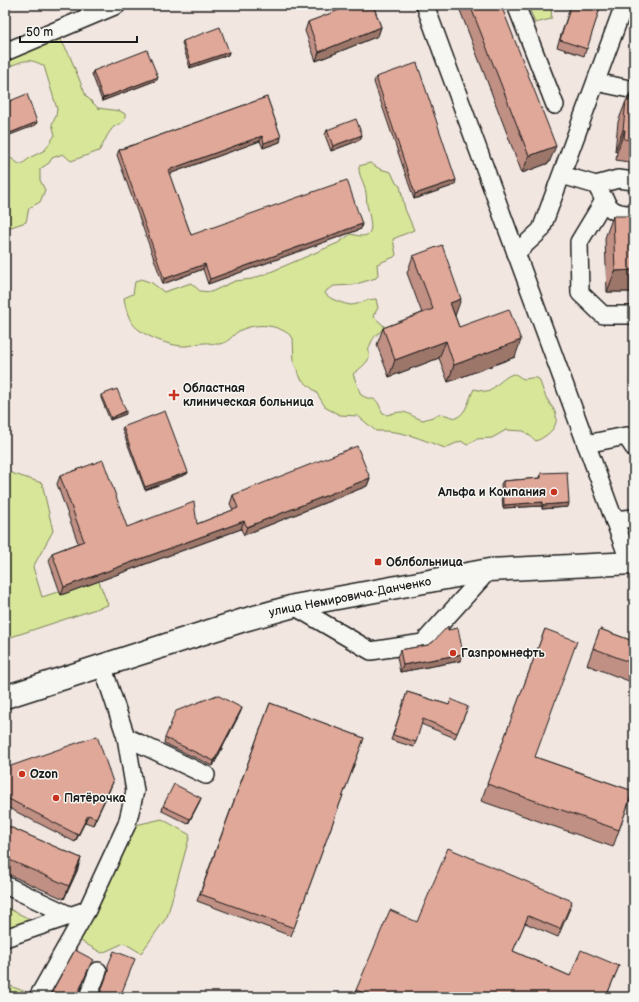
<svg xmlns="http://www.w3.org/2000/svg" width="639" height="1002" viewBox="0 0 639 1002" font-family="'Balsamiq Sans',sans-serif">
<rect width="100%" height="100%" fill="#f2e6e0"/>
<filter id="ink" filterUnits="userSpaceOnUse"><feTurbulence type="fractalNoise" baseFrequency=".025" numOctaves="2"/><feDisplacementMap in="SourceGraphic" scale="8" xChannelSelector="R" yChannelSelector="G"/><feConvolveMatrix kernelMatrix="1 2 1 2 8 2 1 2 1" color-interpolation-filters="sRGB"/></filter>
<g filter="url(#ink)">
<!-- green -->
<g fill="#d8e699" stroke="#7a815a">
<path d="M528,5H552L551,19L535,23Z"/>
<path d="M59,37L69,54L86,96L98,108L120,111L125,114C127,125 115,123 111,130C106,136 104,144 99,151L71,161L63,154L52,158L49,163L40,169V180L45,190L40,202L29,208L26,222L5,229V205L10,189L5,187V154L19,164H22L31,157L45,150L55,135L52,124L56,116L57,109L44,66C27,56 22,62 5,68V51Z"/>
<path d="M370,163L380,169L391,172L396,183L400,186L405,209L414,230L393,239L396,255L394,257L377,264L378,275L376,278L353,285L334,286L327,290L325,293C328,299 344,304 351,305C358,305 367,299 376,299L378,308L373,316L384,326V328C376,336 373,336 369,348C368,352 371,356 368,360C365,365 358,370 353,374L361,395C375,403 375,393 382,412L387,415C409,408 406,415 423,420L442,414L456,418C468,412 468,400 474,389L488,392C494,388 508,373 515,374C518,375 520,378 524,379C530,379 533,376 539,379C542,386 544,396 549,402C550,405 553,407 554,410C562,425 548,436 536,441L524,431L506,430L492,438L477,439L467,445L461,441L445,448C420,439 403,430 376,431L358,416L340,415L326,408L316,392L301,379L294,363L293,338C280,324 256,322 239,331C232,335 229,343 219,344C214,345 209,342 204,343C198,343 192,346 186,346C172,347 142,336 133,324C128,318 125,306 124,298L133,294L135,282L141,279L152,283L164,292L191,283L200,291L211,292L235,281L252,279L268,273L338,243L351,234C377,242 371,224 368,209C366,204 367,198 366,193C365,183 358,176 359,166Z"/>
<path d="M5,471L42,483L53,531L33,567L42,597L98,579L108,605L5,639Z"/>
<path d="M162,819L190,835L167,917L141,953L124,943L102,953L79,940L131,826Z"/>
<path d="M5,907L38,923L5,946Z"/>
<path d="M5,984L26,992L23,997H5Z"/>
</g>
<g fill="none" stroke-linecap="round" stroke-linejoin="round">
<defs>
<g id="minor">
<path d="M425,5L630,563"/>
<path d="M516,5L555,105"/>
<path d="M5,52L117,5"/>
<path d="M596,82L634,90"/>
<path d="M562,175L596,185C608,205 608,215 634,214"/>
<path d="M596,185L618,179L634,181"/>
<path d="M605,199L579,242L580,293L603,315H634"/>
<path d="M516,253L541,230L624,5"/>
<path d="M586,444L626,436L634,448"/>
<path d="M614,520L634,518"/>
<path d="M294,606L371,651L423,643L489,570"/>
<path d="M126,737L206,775"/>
<path d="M5,885L71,916"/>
<path d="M5,938L87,910L127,824L135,791L126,737L102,665"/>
<path d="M38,997L87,910"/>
<path d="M88,997L98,971"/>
</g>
<path id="major" d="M5,697L244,620L294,606L489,570L634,563"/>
</defs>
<!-- minor casing -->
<use href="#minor" stroke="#1c1c1c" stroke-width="20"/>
<!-- major casing -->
<use href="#major" stroke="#1c1c1c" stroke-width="25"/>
<!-- minor -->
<use href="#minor" stroke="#f6f6f2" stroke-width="17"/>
<!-- major -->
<use href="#major" stroke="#f6f6f2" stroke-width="22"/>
</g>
<!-- wall -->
<g fill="#c19084" stroke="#1c1c1c">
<path d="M345,5H373L381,27L378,36L316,61L305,31L308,22L346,8Z"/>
<path d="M458,5H501L549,163L522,173Z"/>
<path d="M571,5H601L584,56L557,47Z"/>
<path d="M183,41L229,52L228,55L190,68L182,43Z"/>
<path d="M93,71L157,80L102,101L92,74Z"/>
<path d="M376,77L455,185L414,199L374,82Z"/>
<path d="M630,93L634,94V163L616,160L617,152L615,151L618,122L626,101H627Z"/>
<path d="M267,97L281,137L280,142L263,148L260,141L169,174L191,235L361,229L208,284L203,269L163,284L117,155L119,150Z"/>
<path d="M327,130L362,135L360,140L331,151L325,135Z"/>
<path d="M613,216L634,292H607L605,238Z"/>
<path d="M413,256L455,316L459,327L515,357L448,382L439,358L389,377L377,345L383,328L422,313L407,273Z"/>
<path d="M101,395L126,414L110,420L101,398Z"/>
<path d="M123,427L188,472L187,474L145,490L122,429Z"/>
<path d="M541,473L568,507L542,509V506L503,508L501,484L503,481L540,478Z"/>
<path d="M60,476L127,527L197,524L233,510L230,504L233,495L370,478L367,486L244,535L241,529L61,595L49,561L52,553L78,543L57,484Z"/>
<path d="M545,629L535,757L633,791L613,847L481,801Z"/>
<path d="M600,629L630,640L634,629V683L587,665Z"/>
<path d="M448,630L463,654L460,661L400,672L397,657L400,650L428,645L433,642Z"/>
<path d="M407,692L449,705L468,707L455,738L421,724L414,747L391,740Z"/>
<path d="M270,703L364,738L291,936L197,901Z"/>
<path d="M242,708L240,713L213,766L164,743L165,738Z"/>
<path d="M5,768L110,789L93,825L85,822L75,842L5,806Z"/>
<path d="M201,798L188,824L162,811L163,806Z"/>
<path d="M5,825L81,858L77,871L64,899L5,873Z"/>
<path d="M570,908L558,937L525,923L513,951L570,976L619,966L606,997H354L356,990L417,922Z"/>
</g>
<!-- shaded-wall -->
<g fill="#9d766b" stroke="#1c1c1c">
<path d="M381,27L378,36L316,61L319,52Z"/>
<path d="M229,52L228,55L190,68L191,65Z"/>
<path d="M158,77L157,80L102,101L103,98Z"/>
<path d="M37,122L36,125L5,137V135Z"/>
<path d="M623,130H625L617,152L615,151Z"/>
<path d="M362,135L360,140L331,151L333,146Z"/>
<path d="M262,136L260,141L166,175L168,170Z"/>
<path d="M281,137L280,142L263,148L264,143Z"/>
<path d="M556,146L549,163L522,173L529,156Z"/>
<path d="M456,180L455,185L414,199L415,194Z"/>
<path d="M362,224L361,229L208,284L210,279Z"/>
<path d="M205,264L203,269L163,284L164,279Z"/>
<path d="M634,270V292H607L615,271Z"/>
<path d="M461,299L455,316L450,303Z"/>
<path d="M521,340L515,357L448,382L454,365Z"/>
<path d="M446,341L439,358L389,377L395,360Z"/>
<path d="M126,411V414L110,420L111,418Z"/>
<path d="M188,472L187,474L145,490V487Z"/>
<path d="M370,478L367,486L244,535L247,527Z"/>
<path d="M543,502L542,506L503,508L504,505Z"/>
<path d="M569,503L568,507L542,509L543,505Z"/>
<path d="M244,521L241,529L61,595L64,587Z"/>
<path d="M463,654L460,661L400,672L403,665Z"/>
<path d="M242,708L240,713L213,766L214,761Z"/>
<path d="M113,782L110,789L93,825L96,818Z"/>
<path d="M201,798L199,803L188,824L190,819Z"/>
<path d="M88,815L85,822L75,842L78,835Z"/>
<path d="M81,858L77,871L64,899L69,886Z"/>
</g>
<!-- building -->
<g fill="#e0a899" stroke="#1c1c1c">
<path d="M352,5H373L381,27L319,52L308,22Z"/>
<path d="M470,5H501L556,146L529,156Z"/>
<path d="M571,5H601L587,49L560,40Z"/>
<path d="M220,27L229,52L191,65L183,41Z"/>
<path d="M147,50L158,77L103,98L93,71Z"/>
<path d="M417,63L456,180L415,194L376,77Z"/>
<path d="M630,93L634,94V140L624,139L625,130H623L626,101H629Z"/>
<path d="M27,94L37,122L5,135V103Z"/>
<path d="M267,97L281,137L264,143L262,136L168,170L191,235L347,180L362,224L210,279L205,264L164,279L119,150Z"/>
<path d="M356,119L362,135L333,146L327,130Z"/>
<path d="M613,216H634V270L615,271Z"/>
<path d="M442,245L461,299L450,303L459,327L509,309L521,340L454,365L446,341L395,360L383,328L433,309L413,256Z"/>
<path d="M117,389L126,411L111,418L101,395Z"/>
<path d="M165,411L188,472L145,487L123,427Z"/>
<path d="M357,446L370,478L247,527L244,521L64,587L52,553L84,541L60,476L103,460L127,527L194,502L197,524L238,508L233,495Z"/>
<path d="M567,472L569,503L543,505V502L504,505L503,481L541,478V473Z"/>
<path d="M448,626V630L458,628L463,654L403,665L400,650L428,645L433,642Z"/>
<path d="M545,629L577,641L535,757L633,791L619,830L487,784Z"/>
<path d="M600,629L630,640L634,629V664L593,648Z"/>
<path d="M407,692L449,705L451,699L468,707L457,733L423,719L416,742L393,735Z"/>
<path d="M217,695L242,708L214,761L165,738L176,711Z"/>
<path d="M270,703L364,738L294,928L200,894Z"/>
<path d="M97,736L113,782L96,818L88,815L78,835L5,797V768Z"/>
<path d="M174,784L201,798L190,819L163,806Z"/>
<path d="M5,825L81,858L69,886L5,858Z"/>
<path d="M448,848L572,901L560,929L528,916L513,951L570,976L581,950L619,966L606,997H374L356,990L390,910L417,922Z"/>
<path d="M75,950L94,960L90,965L79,991L80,997H49Z"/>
<path d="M114,951L135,959L120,997H99L108,972V965Z"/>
</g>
</g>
<!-- markers -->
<g fill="#c8321e" stroke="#f6f6f2" stroke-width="1.5">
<path d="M172 389h4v4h4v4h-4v4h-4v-4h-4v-4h4z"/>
<circle cx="554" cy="492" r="4"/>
<rect x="374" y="558" width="8" height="8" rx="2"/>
<circle cx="453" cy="653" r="4"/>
<circle cx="22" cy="774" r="4"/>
<circle cx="56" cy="798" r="4"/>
</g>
<g text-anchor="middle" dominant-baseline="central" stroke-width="3" stroke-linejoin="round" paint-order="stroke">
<!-- poi labels -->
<g font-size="12" font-weight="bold" fill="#1c1c1c" stroke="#f6f6f2" text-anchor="start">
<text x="183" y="388">Областная<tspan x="183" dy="14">клиническая больница</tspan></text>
<text x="546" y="492" text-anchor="end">Альфа и Компания</text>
<text x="386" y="562">Облбольница</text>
<text x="461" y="653">Газпромнефть</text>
<text x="30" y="774">Ozon</text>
<text x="64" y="798">Пятёрочка</text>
</g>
<!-- street labels -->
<g font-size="12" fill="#1c1c1c" stroke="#f6f6f2">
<text transform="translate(350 597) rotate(-11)">улица Немировича-Данченко</text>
</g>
</g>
<!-- margin -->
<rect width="639" height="1002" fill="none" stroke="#f6f6f2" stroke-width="20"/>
<rect x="10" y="10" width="619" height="982" fill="none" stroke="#1c1c1c" stroke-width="1.5" filter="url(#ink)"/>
<!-- scale -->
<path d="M20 36v6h117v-6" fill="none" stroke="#1c1c1c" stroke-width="2"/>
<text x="26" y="36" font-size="12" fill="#1c1c1c" stroke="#f6f6f2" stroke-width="3" paint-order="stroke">50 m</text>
</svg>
